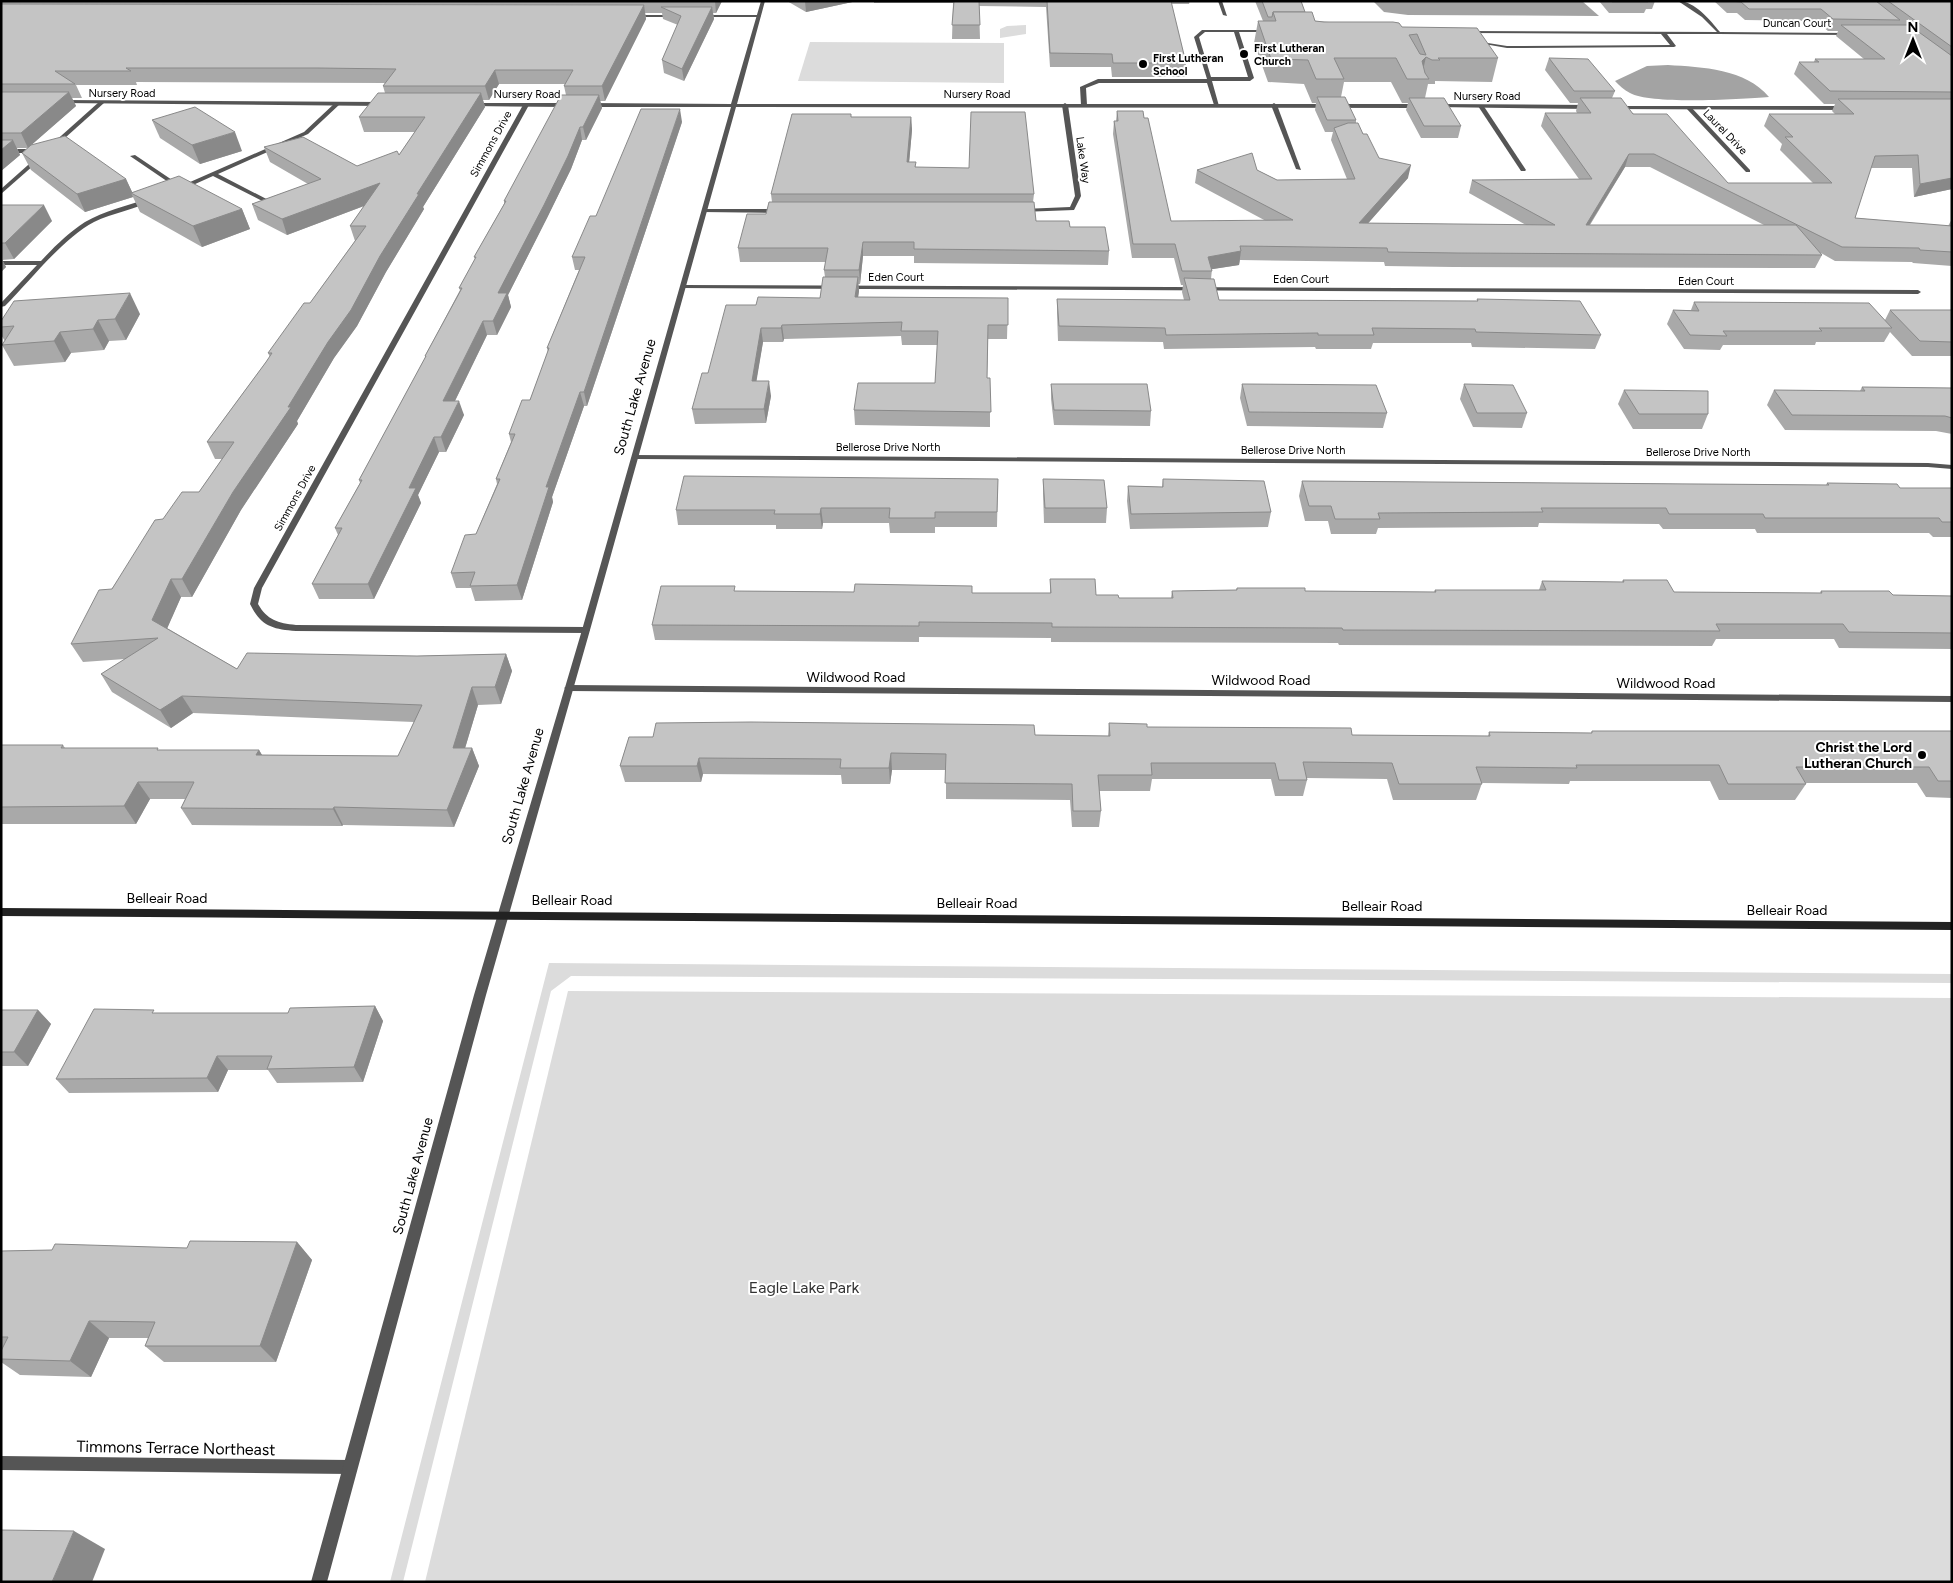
<svg xmlns="http://www.w3.org/2000/svg" width="1953" height="1583" viewBox="0 0 1953 1583" font-family="Figtree,sans-serif">
<rect width="100%" height="100%" fill="#fff"/>
<!-- green -->
<g fill="#dcdcdc">
<path d="M1026,25V34L1000,38V29L1007,26Z"/>
<path d="M810,42L1004,43V83L798,81Z"/>
<path d="M549,963L1952,974V983L571,976L551,991L403,1582H390Z"/>
<path d="M568,991L1952,998V1582H425Z"/>
</g>
<!-- water -->
<g fill="#a3a3a3">
<path d="M1373,1H1582L1599,16L1408,15L1384,12Z"/>
<path d="M1668,65C1702,67 1746,69 1769,97C1741,99 1652,105 1630,93C1624,90 1619,85 1615,81L1647,66Z"/>
</g>
<g fill="none" stroke-linecap="round" stroke-linejoin="round">
<!-- service -->
<g fill="#555" fill-rule="evenodd">
<path d="M1202,30H1268L1270,31L1268,32H1239L1254,78L1250,81H1212L1219,106L1214,105L1207,83H1099L1086,88L1087,105L1084,107L1081,105L1080,87L1098,79H1207L1194,37ZM1205,32H1234L1248,77H1211L1199,37Z"/>
<path d="M1465,31L1719,32L1721,33L1719,34H1667L1676,46L1674,47L1507,48L1473,42L1475,41L1507,46L1670,45L1661,34L1467,33Z"/>
<path d="M99,102L104,103L56,146H52V144Z"/>
<path d="M37,157L42,158L1,194V189Z"/>
</g>
<!-- minor -->
<g fill="#555" fill-rule="evenodd">
<path d="M1218,1H1222L1227,16L1223,15Z"/>
<path d="M1678,1C1695,1 1710,20 1720,32L1848,33L1850,34L1848,35L1719,34L1702,17Z"/>
<path d="M632,15H675L677,16L675,17H630Z"/>
<path d="M700,15H759L761,16L759,17H698Z"/>
<path d="M335,103L340,104L308,134L218,174L276,204V206H272L213,176L184,189L177,188L130,156L135,155L181,186L304,132Z"/>
<path d="M526,103L529,105L262,588L258,604C267,620 278,623 296,625L586,627L590,630L586,633L296,631C272,629 261,626 250,604L254,588L523,105Z"/>
<path d="M1065,103L1068,105L1081,196L1074,210L1021,212V210L1023,209L1070,207L1075,196L1062,105Z"/>
<path d="M1274,103L1277,105L1301,170L1296,169L1271,105Z"/>
<path d="M1479,105H1483L1526,170L1525,171H1521L1478,106Z"/>
<path d="M1686,106H1690L1750,170V172H1746L1686,108Z"/>
<path d="M1,149H27L30,151L27,153H1Z"/>
<path d="M147,199L152,200C138,209 112,213 94,222C62,239 31,280 5,306L1,307V303L37,265H1V261H41C54,247 68,233 85,222C104,211 126,206 147,199Z"/>
<path d="M704,209H781L784,211L781,213L702,212V210Z"/>
<path d="M683,285L1918,290L1921,292L1918,294L681,288L680,287Z"/>
<path d="M632,455L1928,463L1952,465V469L1928,467L635,459H632Z"/>
<path d="M569,685L1952,696V702L569,691L564,688Z"/>
<path d="M1,1456L350,1460L355,1462L357,1467L355,1472L350,1474L1,1470Z"/>
</g>
<!-- tertiary -->
<g fill="#555" fill-rule="evenodd">
<path d="M761,1H765L737,104H1420L1423,106L1420,108L736,107L590,630L486,995L327,1582H311L474,995L582,630L731,107H587L584,105L587,103L731,104Z"/>
<path d="M62,100L383,102L386,104L383,106L60,103V101Z"/>
<path d="M470,103H568L571,105L568,107L472,106L470,105Z"/>
<path d="M1437,104L1590,105L1593,107L1590,109L1435,107L1434,106Z"/>
<path d="M1613,106H1845L1848,108L1845,110L1615,109L1612,107Z"/>
</g>
<!-- secondary -->
<path fill="#222" fill-rule="evenodd" d="M1,908L1952,922V930L1,916Z"/>
</g>
<!-- wall -->
<g fill="#a9a9a9" fill-rule="evenodd">
<path d="M1,1H722L716,13H713L714,19L684,81L664,73L662,60L678,25L663,19L662,13H645L646,19L605,101H600L602,108L586,140H582L571,169L547,218L508,295L511,307L497,335H487L455,401L464,415L446,452H439L418,495L421,503L374,599H319L312,584L338,535L335,528L360,483L359,480L425,358V356L460,290L459,288L475,259L474,257L504,204V201L566,95L564,86L565,84H499L489,100H483L485,107L423,207L424,209L386,272L357,326L334,358L297,421L298,424L241,510L192,597H181L167,628L237,669L417,656L506,654L512,671L501,704L478,705L465,748H472L479,766L454,827L343,825L342,826L192,825L181,808L185,799H150L136,824H1V745H63L65,748L159,750H259L262,755L398,756L414,722L193,713L171,728L112,692L101,674L125,659L83,662L71,644L163,519L199,492L222,459H215L207,442L266,362L270,357L268,353L310,303L355,241L350,226L364,206L287,235L258,220L252,204L308,184L270,162L264,147L357,166L399,155L415,132H364L359,117L385,93L383,86L385,83L136,82L137,85H76L82,98H72L76,106L31,145L126,179L132,192L242,209L250,229L202,247L140,212L133,197L85,212L31,170L22,153L28,148H17L20,155L1,171Z"/>
<path d="M787,1H857L806,12Z"/>
<path d="M874,1H1190L1189,4H1171L1186,63L1185,77H1112L1111,67H1050L1046,7L979,6L980,39H952L953,3H874Z"/>
<path d="M1255,1H1301L1305,12L1315,21L1402,27L1498,58L1492,82L1435,81V84H1428L1425,98L1461,126L1458,138H1421L1406,110L1408,103H1402L1391,82H1344L1341,97L1356,120V123L1379,158L1408,178L1368,223L1526,225L1469,193L1472,180L1579,179L1541,126L1545,113H1577L1576,111L1578,103H1570L1545,70L1549,58L1615,91L1612,98L1728,183H1813L1780,150L1782,144L1764,126L1769,114H1835L1832,111L1835,104H1824L1794,74L1799,62H1814L1815,59H1864L1836,36L1838,31H1828L1816,21L1745,20L1737,13H1727L1714,1H1952V189L1914,197L1912,168H1871L1855,218L1948,226L1952,219V266L1913,263L1912,262L1835,261L1821,253L1822,255L1815,268L1453,267L1385,266L1384,262L1240,260L1239,265L1212,269L1211,279L1219,300L1477,301V299L1601,335L1595,349L1472,347L1471,343H1373L1371,349H1316L1315,347L1164,349L1163,342L1058,341L1057,313V299L1184,300L1182,292L1183,285H1181L1174,258H1132L1113,134L1114,121H1116L1117,111L1144,118L1171,221H1266L1195,183L1197,170H1257L1277,180L1347,179L1331,140L1333,132H1325L1315,110L1316,103H1312L1304,84L1268,82L1254,43L1258,21H1263ZM1625,167H1650L1764,225H1590Z"/>
<path d="M1599,1H1655L1652,9H1646L1644,13H1609Z"/>
<path d="M851,114V117H911L912,130L909,162L916,167L1034,194L1033,202L1036,221L1070,227L1109,251L1108,265L914,263V256H863L860,284H858L859,291L858,297L1008,298L1007,339H988L987,378H990V427L855,425L854,410L935,383L938,345H902L901,336L784,339L783,342H763L756,381L771,396L766,423L695,424L692,409L708,373L756,305L820,298L825,277L824,270L826,262H740L738,248L766,214L772,202L771,194Z"/>
<path d="M152,120L242,151L200,164L160,138Z"/>
<path d="M682,122L587,406H584L552,497L553,502L522,600L475,601L471,588H456L451,573L476,534L497,484L496,479L511,442L509,434L530,400L548,352L547,348L579,270H575L572,257L596,216Z"/>
<path d="M1,205L52,221L14,259L2,260L6,267L1,272Z"/>
<path d="M1694,302L1885,320L1890,310H1952V356H1912L1890,332L1884,342H1816L1815,345H1723L1720,350L1684,349L1667,324L1673,310H1691Z"/>
<path d="M140,314L126,340L109,341L104,350L71,353L65,362L14,366L2,345L5,341L1,335V321Z"/>
<path d="M1051,384L1151,411L1150,426L1054,425L1051,399Z"/>
<path d="M1242,384L1387,413L1383,428L1247,426L1240,398Z"/>
<path d="M1464,384L1527,413L1522,428L1473,427L1460,399Z"/>
<path d="M1862,387L1952,388V434L1936,431L1785,430L1767,405L1774,390L1860,391Z"/>
<path d="M1624,390L1708,414L1702,429H1633L1618,404Z"/>
<path d="M998,479L997,527H935V533H890L889,523H823L822,529H776V525H678L676,510Z"/>
<path d="M1043,479L1107,508L1106,523H1044L1043,494Z"/>
<path d="M1163,479L1271,512L1268,527L1130,529L1127,501L1128,486L1162,487Z"/>
<path d="M1302,481L1826,485L1827,483L1900,488H1952V537H1933L1929,533H1757L1755,529H1663L1659,524L1539,523L1538,527L1378,528L1376,534H1331L1328,521H1305L1299,496Z"/>
<path d="M1050,579L1096,595L1119,598H1171L1172,591L1236,590L1237,588L1305,591L1434,592L1435,590H1539L1542,581L1622,582L1623,580L1674,592L1820,593L1821,591L1893,595L1952,596V649L1839,648L1834,639H1716L1712,646L1339,645L1338,643L1051,642V638L919,637V642L655,640L652,625L736,591L854,592L972,586V593H1050Z"/>
<path d="M1109,723L1147,727L1352,735L1488,736L1489,732L1591,733L1592,731H1952V798L1926,797L1917,783H1805L1806,784L1795,800H1719L1710,781H1570L1569,784L1482,783L1476,800H1393L1387,779L1307,778V780L1303,796H1275L1271,779H1152L1150,791H1099L1101,811L1099,827H1072L1070,800L946,799V770H892L890,784H842L841,775L703,774L701,782H625L620,766L629,737L1035,735L1108,736Z"/>
<path d="M375,1006L383,1021L363,1082L277,1083L268,1070H228L218,1092L69,1093L56,1079L156,1013H288Z"/>
<path d="M1,1010H38L51,1024L28,1066H1Z"/>
<path d="M297,1242L312,1260L276,1362H164L145,1346L148,1338H109L91,1377L20,1375L1,1362V1251L187,1248Z"/>
</g>
<!-- shaded-wall -->
<g fill="#898989">
<path d="M715,1H722L716,13Z"/>
<path d="M805,1H857L806,12Z"/>
<path d="M644,5L646,19L605,101L602,86Z"/>
<path d="M712,7L714,19L684,81L682,69Z"/>
<path d="M1426,57L1421,79L1422,61Z"/>
<path d="M495,70L499,84L489,100L485,86Z"/>
<path d="M69,92L76,106L28,148L21,133Z"/>
<path d="M481,93L485,107L423,207L424,209L386,272L357,326L334,358L297,421L298,424L241,510L192,597L182,579L233,492L288,407L417,194Z"/>
<path d="M599,95L602,108L586,140L583,127Z"/>
<path d="M680,109L682,122L587,406L584,392Z"/>
<path d="M911,117L912,130L908,175L907,162Z"/>
<path d="M580,127L582,140L571,169L547,218L508,295L511,307L497,335L493,321L498,293Z"/>
<path d="M235,132L242,151L200,164L192,145Z"/>
<path d="M13,140L20,155L1,171V150Z"/>
<path d="M1629,154L1625,167L1581,238L1586,225Z"/>
<path d="M1411,165L1408,178L1356,237L1359,223Z"/>
<path d="M1952,178V189L1914,197L1920,184Z"/>
<path d="M126,179L133,194L131,193L133,197L85,212L77,194Z"/>
<path d="M380,183L385,198L287,235L282,219Z"/>
<path d="M44,205L52,221L14,259L5,243Z"/>
<path d="M242,209L250,229L202,247L193,226Z"/>
<path d="M863,242V256L860,284L859,270Z"/>
<path d="M1241,251L1239,265L1207,270L1208,257Z"/>
<path d="M1,257L6,267L1,272Z"/>
<path d="M858,277L859,291L856,311L855,297Z"/>
<path d="M130,293L140,314L126,340L115,319Z"/>
<path d="M98,320L109,341L104,350L93,329Z"/>
<path d="M483,321L487,335L448,415L443,401Z"/>
<path d="M782,325L784,339L783,342L781,328Z"/>
<path d="M761,328L763,342L754,396L752,381Z"/>
<path d="M60,332L71,353L65,362L54,341Z"/>
<path d="M769,381L771,396L766,423L764,409Z"/>
<path d="M580,392L584,406L552,497L553,502L522,600L517,585L546,487Z"/>
<path d="M459,401L464,415L446,452L441,437Z"/>
<path d="M434,437L439,452L418,495L421,503L374,599L368,584L409,488Z"/>
<path d="M821,508L823,523L822,529L820,514Z"/>
<path d="M171,579L181,597L163,638L152,620Z"/>
<path d="M506,654L512,671L501,704L495,687Z"/>
<path d="M472,687L478,705L460,765L453,748Z"/>
<path d="M182,696L193,713L171,728L160,710Z"/>
<path d="M472,748L479,766L454,827L447,810Z"/>
<path d="M259,750L269,767L256,755Z"/>
<path d="M891,753L892,770L890,784L889,768Z"/>
<path d="M699,758L703,774L701,782L697,766Z"/>
<path d="M138,782L150,799L136,824L124,806Z"/>
<path d="M334,807L343,825L342,826L333,809Z"/>
<path d="M375,1006L383,1021L363,1082L354,1067Z"/>
<path d="M38,1010L51,1024L28,1066L14,1052Z"/>
<path d="M217,1056L228,1070L218,1092L207,1078Z"/>
<path d="M297,1242L312,1260L276,1362L260,1346Z"/>
<path d="M89,1321L109,1338L91,1377L70,1361Z"/>
<path d="M74,1531L105,1549L92,1582H52Z"/>
</g>
<!-- building -->
<g fill="#c4c4c4" stroke="#898989" fill-rule="evenodd">
<path d="M954,1H979L980,25H952Z"/>
<path d="M1047,1H1171L1186,63H1113L1112,54L1050,53Z"/>
<path d="M1262,1H1301L1305,12H1273L1272,17H1268Z"/>
<path d="M1612,1H1647L1648,2H1612Z"/>
<path d="M1730,1H1876L1900,20L1833,19L1821,9H1749L1741,2Z"/>
<path d="M1888,1H1952V47Z"/>
<path d="M1,4L644,5L602,86H564L573,70H495L485,86H383L396,69L318,68H126L131,71H55L75,84H1Z"/>
<path d="M661,7H712L682,69L662,60L681,16Z"/>
<path d="M1273,12H1312L1315,21L1324,22H1393L1399,23L1402,27L1477,28L1498,58H1438L1440,60H1432L1426,57L1422,61L1425,73L1429,79H1407L1396,58H1334L1344,79H1316L1308,60L1271,59L1258,21H1276ZM1417,34L1426,55L1420,54L1409,35Z"/>
<path d="M1841,25H1909L1952,56V92L1830,91L1799,62H1819L1815,59H1885Z"/>
<path d="M1549,58L1588,59L1615,91H1574Z"/>
<path d="M1,92H69L21,133H1Z"/>
<path d="M378,93H481L417,194H419L380,256L351,310L328,342L288,407H291L233,492L182,579H171L152,620L237,669L247,653L417,656L506,654L495,687H472L453,748H472L447,810L334,807L333,809L181,808L194,782H138L124,806L1,807V745H63L61,748H158L157,750H259L256,755L398,756L422,705L182,696L160,710L101,674L158,638L71,644L99,590L112,589L155,520L163,519L182,492H199L234,442H207L266,362L272,353H268L304,303H310L366,226H350L380,183L282,219L252,204L321,179L264,147L303,137L357,166L397,151L399,155L425,117H359Z"/>
<path d="M561,95H599L583,127H580L568,156L544,205L498,293H507L493,321H483L443,401H459L441,437H434L409,488H416L368,584H312L342,528H335L362,480H359L426,356H425L462,288H459L476,257H474L506,201H504Z"/>
<path d="M1317,97H1345L1356,120H1327Z"/>
<path d="M1409,98H1444L1461,126H1424Z"/>
<path d="M1580,98H1621L1633,114H1667L1728,183H1832L1785,137H1793L1769,114H1854L1838,99H1952V178L1920,184L1918,155L1875,156L1855,218L1952,226V252L1920,250L1919,248L1842,247L1654,154H1629L1586,225H1796L1822,255L1457,253L1388,252L1387,248L1240,246L1241,251L1208,257L1212,271H1182L1175,244H1133L1114,121H1118L1117,111H1143L1144,118H1148L1171,221L1293,220L1197,170L1252,153L1257,170L1277,180L1355,179L1334,128L1348,123H1358L1363,134H1367L1379,158L1411,165L1359,223L1555,225L1472,180L1592,179L1545,113H1591Z"/>
<path d="M195,107L235,132L192,145L152,120Z"/>
<path d="M641,109H680L584,392H580L546,487H549L517,585L470,586L475,572L451,573L465,535L476,534L500,479H496L515,434H509L522,400H530L549,348H547L585,257H572L590,216H596Z"/>
<path d="M971,112H1025L1034,194H771L792,114H851V117H911L907,162H916L915,167L969,168Z"/>
<path d="M65,136L126,179L77,194L22,153L31,145Z"/>
<path d="M1,140H13L1,150Z"/>
<path d="M179,176L242,209L193,226L131,193Z"/>
<path d="M769,202H1034L1036,221H1069L1070,227H1105L1109,251L914,249V242H863L859,270H824L828,248H738L747,214H766Z"/>
<path d="M1,205H44L5,243H1Z"/>
<path d="M823,277H858L855,297L1008,298V325H988L987,378H990L991,412L854,410L858,383H935L938,331H901L902,322L782,325L781,328H761L752,381H769L764,409H692L702,373H708L726,305H756L758,297L820,298Z"/>
<path d="M1184,278L1214,279L1219,300L1478,301L1477,299L1580,301L1601,335L1476,332L1475,329L1372,328L1374,335H1318V333L1166,335L1165,328L1059,326L1057,299L1190,300Z"/>
<path d="M130,293L115,319L98,320L93,329L60,332L54,341L2,345L14,326L1,327V321L14,301Z"/>
<path d="M1694,302L1869,303L1892,328H1819L1822,331H1723L1727,336L1690,335L1673,310L1699,311Z"/>
<path d="M1890,310H1952V342L1920,341Z"/>
<path d="M1051,384H1147L1151,411L1054,410Z"/>
<path d="M1242,384L1376,385L1387,413L1249,412Z"/>
<path d="M1464,384L1513,385L1527,413H1477Z"/>
<path d="M1862,387L1952,388V418L1945,416L1792,415L1774,390L1865,391Z"/>
<path d="M1624,390L1708,391V414H1639Z"/>
<path d="M684,476L998,479L997,512H935V518H889L890,508H821L820,514H774L775,510H676Z"/>
<path d="M1043,479L1104,480L1107,508H1045Z"/>
<path d="M1163,479L1264,481L1271,512L1131,514L1128,486L1163,487Z"/>
<path d="M1302,481L1829,485L1827,483L1897,484L1900,488H1952V522H1942L1939,518H1765L1763,514H1669L1666,508H1541L1543,512L1378,513L1380,519H1335L1331,506H1309Z"/>
<path d="M1050,579H1095L1096,595H1118L1119,598H1173L1172,591L1237,590V588H1305V591L1436,592L1435,590H1546L1542,581L1624,582L1623,580H1667L1674,592L1822,593L1821,591H1889L1893,595L1952,596V633L1849,632L1843,624H1716L1720,631L1343,630L1342,628L1052,627V623L919,622V626L652,625L661,586H735L734,591L854,592L855,584L972,586V593H1051Z"/>
<path d="M751,722L1034,725L1035,735L1110,736L1109,723L1147,724V727L1351,728L1352,735L1490,736L1489,732L1592,733V731H1952V781H1938L1929,767H1796L1806,784H1728L1719,765H1576L1577,768L1476,767L1482,784H1399L1392,763L1303,762L1307,780H1279L1275,763H1151L1152,775H1098L1101,811H1073L1072,784L945,783L946,754L891,753L889,768H840L841,759L699,758L697,766H620L629,737H653L656,723Z"/>
<path d="M375,1006L354,1067L267,1069L272,1056H217L207,1078L56,1079L94,1009L154,1010L152,1013H288L290,1008Z"/>
<path d="M1,1010H38L14,1052H1Z"/>
<path d="M190,1241L297,1242L260,1346H145L155,1322L89,1321L70,1361L1,1359V1351L8,1337H1V1251L52,1250L55,1244L187,1248Z"/>
<path d="M1,1530L74,1531L52,1582H1Z"/>
</g>
<!-- markers -->
<g fill="#000" stroke="#fff" stroke-width="2">
<circle cx="1244" cy="54" r="5"/>
<circle cx="1143" cy="64" r="5"/>
<circle cx="1922" cy="755" r="5"/>
</g>
<g text-anchor="middle" dominant-baseline="central" stroke-width="4" stroke-linejoin="round" paint-order="stroke">
<!-- far-street labels -->
<g font-size="11" fill="#000" stroke="#fff">
<text x="1797" y="23">Duncan Court</text>
<text x="122" y="93">Nursery Road</text>
<text x="527" y="94">Nursery Road</text>
<text x="977" y="94">Nursery Road</text>
<text x="1487" y="96">Nursery Road</text>
<text transform="translate(1725 132) rotate(46)">Laurel Drive</text>
<text transform="translate(491 144) rotate(-61)">Simmons Drive</text>
<text transform="translate(1083 160) rotate(82)">Lake Way</text>
<text x="896" y="277">Eden Court</text>
<text x="1301" y="279">Eden Court</text>
<text x="1706" y="281">Eden Court</text>
<text x="888" y="447">Bellerose Drive North</text>
<text x="1293" y="450">Bellerose Drive North</text>
<text x="1698" y="452">Bellerose Drive North</text>
<text transform="translate(295 498) rotate(-61)">Simmons Drive</text>
</g>
<!-- far-poi labels -->
<g font-size="11" font-weight="bold" fill="#000" stroke="#fff" text-anchor="start">
<text x="1254" y="48">First Lutheran<tspan x="1254" dy="13">Church</tspan></text>
<text x="1153" y="58">First Lutheran<tspan x="1153" dy="13">School</tspan></text>
</g>
<!-- street labels -->
<g font-size="14" fill="#000" stroke="#fff">
<text transform="translate(635 397) rotate(-74)">South Lake Avenue</text>
<text x="856" y="677">Wildwood Road</text>
<text x="1261" y="680">Wildwood Road</text>
<text x="1666" y="683">Wildwood Road</text>
<text transform="translate(523 786) rotate(-74)">South Lake Avenue</text>
<text x="167" y="898">Belleair Road</text>
<text x="572" y="900">Belleair Road</text>
<text x="977" y="903">Belleair Road</text>
<text x="1382" y="906">Belleair Road</text>
<text x="1787" y="910">Belleair Road</text>
<text transform="translate(413 1176) rotate(-75)">South Lake Avenue</text>
</g>
<!-- poi labels -->
<g font-size="14" font-weight="bold" fill="#000" stroke="#fff" text-anchor="end">
<text x="1912" y="747">Christ the Lord<tspan x="1912" dy="16">Lutheran Church</tspan></text>
</g>
<!-- near-park labels -->
<g font-size="16" fill="#333" stroke="#fff">
<text x="804" y="1287">Eagle Lake Park</text>
</g>
<!-- near-street labels -->
<g font-size="16" fill="#000" stroke="#fff">
<text transform="translate(176 1448) rotate(1)">Timmons Terrace Northeast</text>
</g>
</g>
<!-- border -->
<rect width="1953" height="1583" fill="none" stroke="#000000" stroke-width="5"/>
<!-- north arrow -->
<g transform="translate(1913 40)" stroke="#ffffff" stroke-width="4" paint-order="stroke">
<path d="M0-4L9 19L0 12L-9 19Z" fill="#000000"/>
<text y="-8" font-size="14" font-weight="bold" text-anchor="middle" fill="#000000">N</text>
</g>
</svg>
